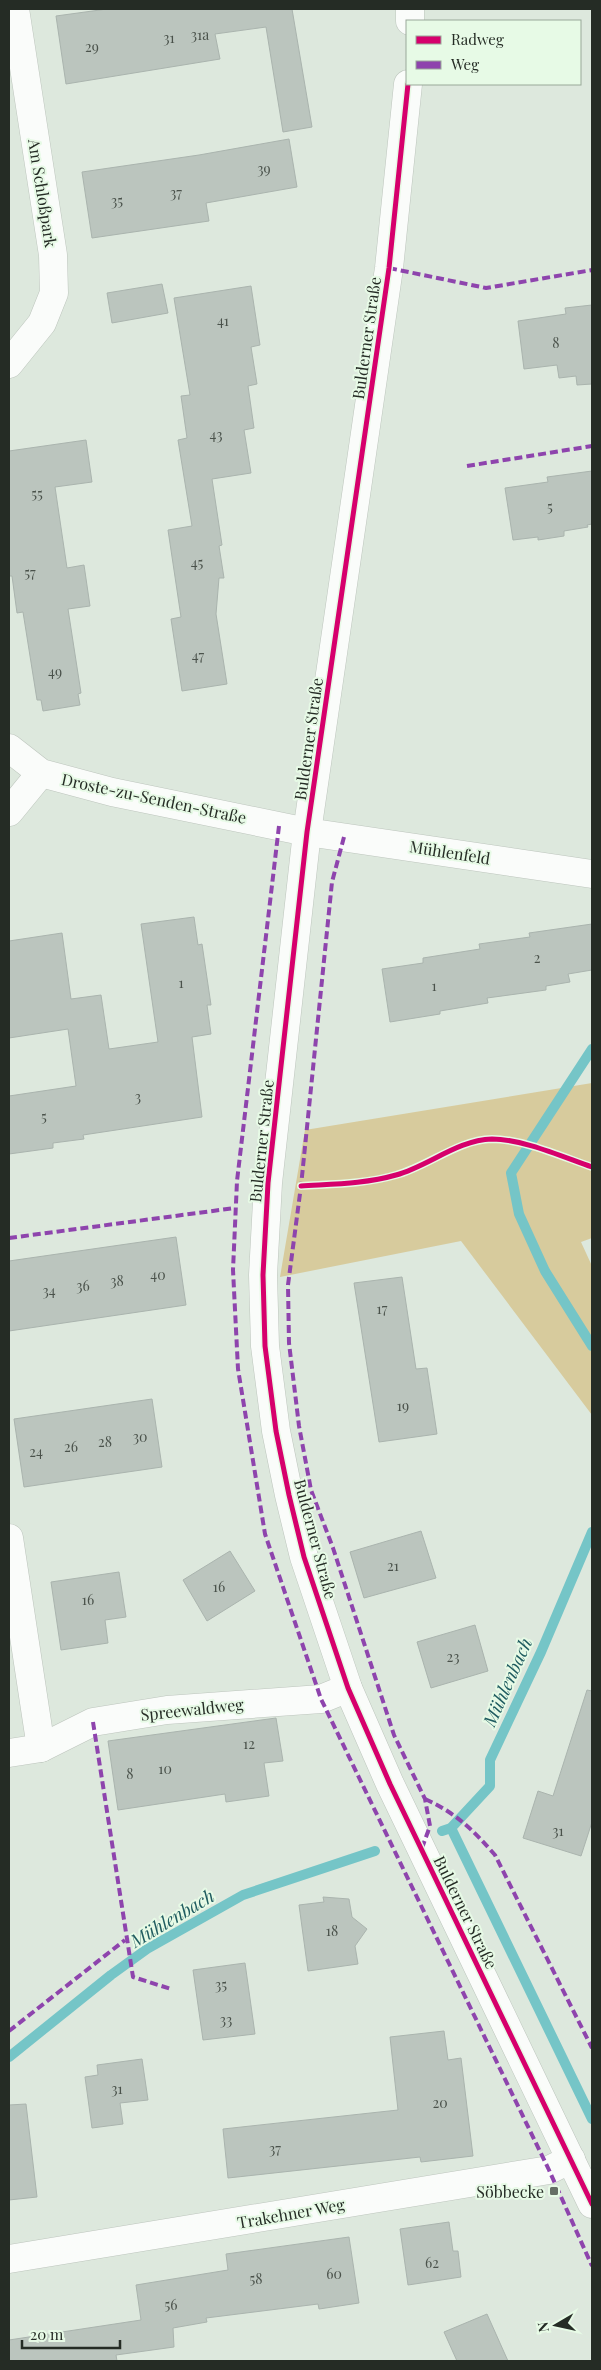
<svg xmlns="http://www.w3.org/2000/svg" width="601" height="2370" viewBox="0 0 601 2370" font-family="'Playfair Display',serif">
<rect width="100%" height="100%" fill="#dde8dd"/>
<!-- green -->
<path fill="#d7cb9d" d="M592,1083V1238L581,1242L592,1266V1415L461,1241L280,1277L305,1130Z"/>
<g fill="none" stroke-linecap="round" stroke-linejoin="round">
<!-- stream -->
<g stroke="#75c5c7" stroke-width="10">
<path d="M592,1049L511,1173L519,1214L545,1271L592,1346"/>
<path d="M451,1828L592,2119"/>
<path d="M442,1831L451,1828L490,1786V1760L541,1652L592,1532"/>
<path d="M9,2057L111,1975L147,1949L243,1895L375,1851"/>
</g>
</g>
<!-- building -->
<g fill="#bbc5be" stroke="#aab4ae">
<path d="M107,9H292L312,127L283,132L266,27L215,34L220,59L66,84L56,16Z"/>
<path d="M289,139L297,187L206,203L209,221L92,238L82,172L199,155Z"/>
<path d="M162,284L168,313L112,323L107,293Z"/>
<path d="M251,286L260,345L251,347L257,384L248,386L254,428L244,430L251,473L212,479L222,545L219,546L224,578H219L216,614L227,684L182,691L171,619L181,617L168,530L192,526L178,440L187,438L181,396L190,395L174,298Z"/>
<path d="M592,305V384L577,385L576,376L559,378L557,365L524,369L518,321L566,314L565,308Z"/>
<path d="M86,440L92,482L55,487L67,568L84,565L90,606L68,609L81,693L78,694L80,705L43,711L41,700H37L23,612L17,613L12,576H9V451Z"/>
<path d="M592,471V524L587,525L588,527L564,531V536L538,540V537L513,540L505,488L548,482L547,477Z"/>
<path d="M194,917L198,945L202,944L211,1005H207L211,1034L192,1037L202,1117L83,1135L84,1139L53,1143V1148L9,1154V1096L76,1086L68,1029L9,1038V941L62,933L71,999L101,995L109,1049L158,1042L141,924Z"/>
<path d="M592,924V970L568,974L570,982L546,986V990L487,998L488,1003L440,1011V1014L390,1022L382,969L423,963V958L480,949L479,944L530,937L529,933Z"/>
<path d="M176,1237L186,1305L9,1331V1261Z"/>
<path d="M402,1277L416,1369L427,1368L437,1434L379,1442L354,1283Z"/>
<path d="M152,1399L162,1467L24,1487L14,1419Z"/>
<path d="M421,1531L436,1578L364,1598L350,1552Z"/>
<path d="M230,1551L255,1591L207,1621L183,1580Z"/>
<path d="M119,1572L126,1617L105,1620L108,1643L61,1650L51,1582Z"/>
<path d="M475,1625L488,1671L431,1688L417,1642Z"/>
<path d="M587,1690L592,1691V1822L581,1856L523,1838L538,1791L553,1796Z"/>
<path d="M276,1718L283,1761L264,1763L269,1796L226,1802L225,1794L118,1810L108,1741Z"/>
<path d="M323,1897L349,1899L352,1917L367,1929L355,1946L358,1964L308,1971L299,1905L324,1902Z"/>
<path d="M245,1963L255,2034L203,2040L193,1970Z"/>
<path d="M444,2031L448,2060L461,2058L473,2156L421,2162L420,2157L228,2178L223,2129L398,2110L390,2037Z"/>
<path d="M142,2059L148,2100L120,2103L123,2124L92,2128L85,2077L98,2075L97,2065Z"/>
<path d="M26,2104L37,2197L9,2200V2105Z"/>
<path d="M449,2222L453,2251H458L461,2277L408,2285L400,2229Z"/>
<path d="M349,2237L359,2303L319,2309L318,2304L206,2318L207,2322L173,2328L174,2347L116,2355L117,2361H9V2340L141,2320L136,2285L228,2270L226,2254Z"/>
<path d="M487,2314L508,2361H457L444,2332Z"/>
</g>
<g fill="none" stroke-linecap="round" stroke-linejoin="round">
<defs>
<g id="minor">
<path d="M9,364L42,323L54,293L53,255L15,9"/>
<path d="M9,748L41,773L112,792L307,832L592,874"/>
<path d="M9,812L41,773"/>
<path d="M9,1538L41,1748"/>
<path d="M9,1753L41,1748L93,1722L167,1710L321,1699L348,1688"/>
<path d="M9,2259L549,2170L571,2159"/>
</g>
<g id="tertiary">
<path d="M410,21V9"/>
<path d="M408,84L389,268L307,832L268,1183L263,1275L265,1346L276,1431L289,1495L304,1557L348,1688L390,1784L592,2204"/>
</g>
</defs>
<!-- minor casing -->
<use href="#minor" stroke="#bdc5bd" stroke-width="29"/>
<!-- tertiary casing -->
<use href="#tertiary" stroke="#bdc5bd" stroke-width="29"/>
<!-- minor -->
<use href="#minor" stroke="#fafcfa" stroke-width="28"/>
<!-- tertiary -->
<use href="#tertiary" stroke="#fafcfa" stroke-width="28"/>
<!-- quiet -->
<g stroke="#8e44ad" stroke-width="4" stroke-dasharray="8 4" stroke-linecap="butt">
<path d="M389,268L486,288L592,270"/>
<path d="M467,466L592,446"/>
<path d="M279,826L237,1181L233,1270L238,1369L265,1534L321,1699L549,2170L592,2266"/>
<path d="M344,837L332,882L301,1186L288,1285L289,1343L299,1426L311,1490L333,1548L394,1735L425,1799L430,1826L422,1848"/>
<path d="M9,1238L235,1208"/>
<path d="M93,1722L133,1977L171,1989"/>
<path d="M425,1799C456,1813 473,1830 495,1855L592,2048"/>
<path d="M9,2031L125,1940"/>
</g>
<defs>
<g id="cycleway">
<path d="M408,84L389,268L307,832L268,1183L263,1275L265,1346L276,1431L289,1495L304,1557L348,1688L390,1784L592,2204"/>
<path d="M301,1186C332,1184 365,1184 396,1175C429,1166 457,1140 492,1139C523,1139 563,1157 592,1167"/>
</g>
</defs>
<!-- cycleway casing -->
<use href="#cycleway" stroke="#e7fae6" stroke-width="8"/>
<!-- cycleway -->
<use href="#cycleway" stroke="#d6006c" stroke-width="5"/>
</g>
<!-- markers -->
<rect fill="#656e65" stroke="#e7fae6" stroke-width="2" x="549" y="2186" width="10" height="10" rx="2.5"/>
<g text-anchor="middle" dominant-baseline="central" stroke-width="4" stroke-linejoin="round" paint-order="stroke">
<!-- number labels -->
<g font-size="14" fill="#4a524b">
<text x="200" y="34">31a</text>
<text x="169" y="37">31</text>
<text x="92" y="46">29</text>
<text x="264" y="168">39</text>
<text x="176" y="192">37</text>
<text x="117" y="200">35</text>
<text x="223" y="320">41</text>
<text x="556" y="342">8</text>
<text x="216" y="434">43</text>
<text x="37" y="493">55</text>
<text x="550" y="506">5</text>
<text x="197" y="562">45</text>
<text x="30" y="572">57</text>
<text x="198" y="655">47</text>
<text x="55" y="671">49</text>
<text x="537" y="957">2</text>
<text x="181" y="982">1</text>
<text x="434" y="985">1</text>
<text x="138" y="1096">3</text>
<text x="44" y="1116">5</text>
<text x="158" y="1274">40</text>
<text x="117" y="1280">38</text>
<text x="83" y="1285">36</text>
<text x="49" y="1290">34</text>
<text x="382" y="1308">17</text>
<text x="403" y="1405">19</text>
<text x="140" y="1436">30</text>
<text x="105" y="1441">28</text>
<text x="71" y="1446">26</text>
<text x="36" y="1451">24</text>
<text x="393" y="1565">21</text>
<text x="219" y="1586">16</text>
<text x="88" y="1599">16</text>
<text x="453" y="1656">23</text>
<text x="249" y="1743">12</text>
<text x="165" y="1768">10</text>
<text x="130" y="1773">8</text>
<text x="558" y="1830">31</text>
<text x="332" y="1930">18</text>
<text x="221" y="1984">35</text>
<text x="226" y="2019">33</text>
<text x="117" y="2088">31</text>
<text x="440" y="2102">20</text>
<text x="275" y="2148">37</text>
<text x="432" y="2262">62</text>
<text x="334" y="2273">60</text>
<text x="256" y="2278">58</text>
<text x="171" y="2304">56</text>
</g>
<!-- street labels -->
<g font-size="16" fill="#252c25" stroke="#e7fae6">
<text transform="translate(43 193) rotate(81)">Am Schloßpark</text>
<text transform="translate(366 338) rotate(-82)">Bulderner Straße</text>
<text transform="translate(308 739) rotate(-82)">Bulderner Straße</text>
<text transform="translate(154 798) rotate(12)">Droste-zu-Senden-Straße</text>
<text transform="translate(450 852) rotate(9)">Mühlenfeld</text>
<text transform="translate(261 1141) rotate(-84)">Bulderner Straße</text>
<text transform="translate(316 1539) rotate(75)">Bulderner Straße</text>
<text transform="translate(192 1709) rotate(-6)">Spreewaldweg</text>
<text transform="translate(466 1912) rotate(64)">Bulderner Straße</text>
<text transform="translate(291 2213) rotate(-10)">Trakehner Weg</text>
</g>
<!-- poi labels -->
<g font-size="16" fill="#252c25" stroke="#e7fae6" text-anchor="end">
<text x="544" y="2191">Söbbecke</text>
</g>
<!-- water labels -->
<g font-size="18" font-style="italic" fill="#205c60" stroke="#e7fae6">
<text transform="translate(507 1682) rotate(-66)">Mühlenbach</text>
<text transform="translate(172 1918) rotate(-31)">Mühlenbach</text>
</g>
</g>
<!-- border -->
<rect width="601" height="2370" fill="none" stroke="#252c25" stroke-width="20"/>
<!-- legend -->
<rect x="406" y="20" width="175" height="65" fill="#e7fae6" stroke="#99a899"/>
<rect x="416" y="36" width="25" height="8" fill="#d6006c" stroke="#99a899"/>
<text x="451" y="45" font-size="15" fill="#252c25">Radweg</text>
<rect x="416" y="61" width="25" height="8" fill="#8e44ad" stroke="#99a899"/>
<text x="451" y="70" font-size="15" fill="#252c25">Weg</text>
<!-- north arrow -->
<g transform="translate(556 2325) rotate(261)" stroke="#e7fae6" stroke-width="4" paint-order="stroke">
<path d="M0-4L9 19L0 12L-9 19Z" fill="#252c25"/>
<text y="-8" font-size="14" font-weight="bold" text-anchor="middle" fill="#252c25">N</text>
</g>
<!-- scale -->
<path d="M22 2340v8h98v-8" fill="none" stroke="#252c25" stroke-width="2.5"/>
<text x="30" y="2340" font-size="15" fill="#252c25" stroke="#e7fae6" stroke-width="4" paint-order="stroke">20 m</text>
</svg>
